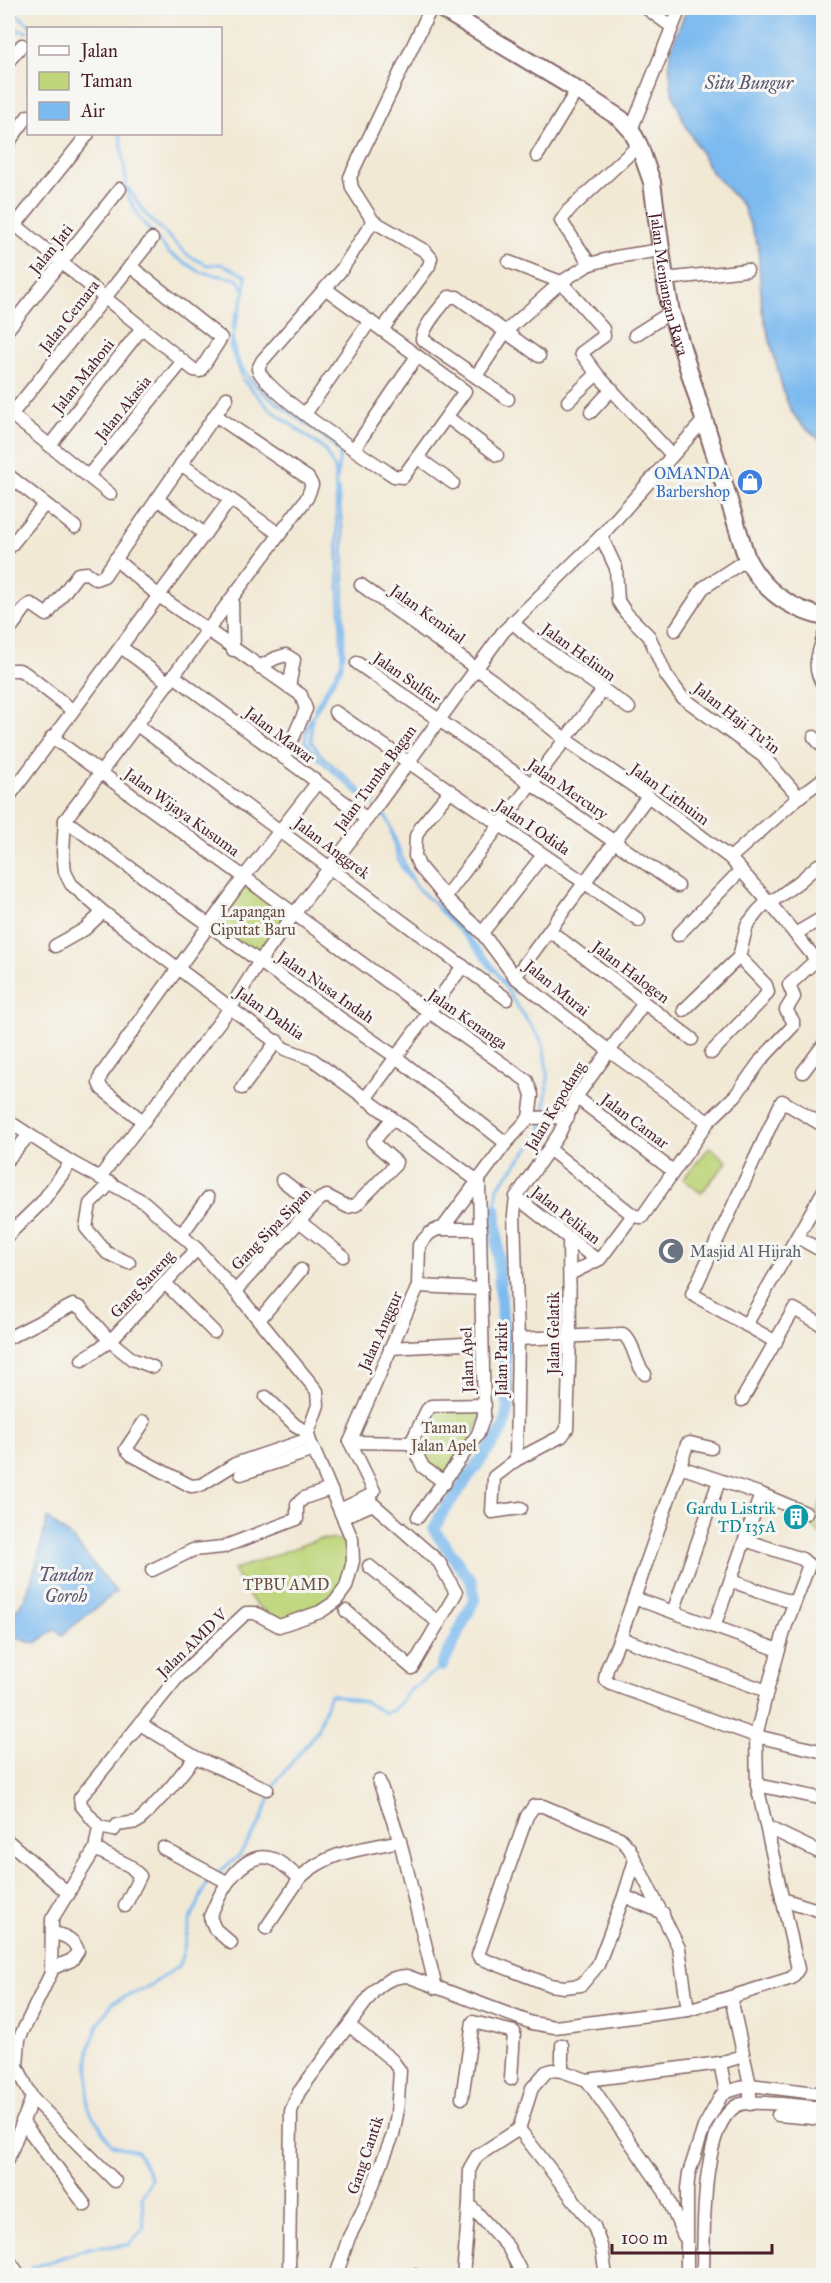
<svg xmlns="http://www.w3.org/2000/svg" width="831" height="2283" viewBox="0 0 831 2283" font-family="'IM FELL Great Primer',serif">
<rect width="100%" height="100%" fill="#f6f6f2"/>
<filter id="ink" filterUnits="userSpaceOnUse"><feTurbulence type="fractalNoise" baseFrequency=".0167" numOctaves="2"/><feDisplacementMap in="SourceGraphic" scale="12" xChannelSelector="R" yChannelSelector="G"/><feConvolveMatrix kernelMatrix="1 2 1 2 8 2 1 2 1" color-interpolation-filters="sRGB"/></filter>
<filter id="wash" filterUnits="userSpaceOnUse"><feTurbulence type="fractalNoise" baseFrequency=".008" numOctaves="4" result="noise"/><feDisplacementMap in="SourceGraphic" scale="24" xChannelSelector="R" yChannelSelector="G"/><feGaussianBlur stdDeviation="1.35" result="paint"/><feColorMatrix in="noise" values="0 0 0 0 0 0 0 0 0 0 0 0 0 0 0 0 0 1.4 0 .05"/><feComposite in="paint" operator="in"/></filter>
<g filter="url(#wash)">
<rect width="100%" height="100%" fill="#f2e9d5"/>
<!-- green -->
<g fill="#bed579" stroke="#847a52" stroke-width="1.5">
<path d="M244,881L290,914L259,957L215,923Z"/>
<path d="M710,1147L727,1162L701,1193L683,1179Z"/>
<path d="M485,1405L471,1442L445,1483L411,1443L427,1410Z"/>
<path d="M823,1495V1536L813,1528Z"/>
<path d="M319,1539L339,1540L350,1546L347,1573L338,1594L284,1620C254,1610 248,1596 233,1570Z"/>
</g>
<!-- water -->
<g fill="#7bbaef" stroke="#626c8d" stroke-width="1.5">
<path d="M687,8H817L823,14V442L802,425L791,411L784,394L762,310L758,246L743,206L711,171L685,124L672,92L669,62L672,46Z"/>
<path d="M47,1518L73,1539L116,1592L62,1635L56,1629L35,1644L8,1635C7,1614 20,1610 27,1593C36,1568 42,1543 47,1518Z"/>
</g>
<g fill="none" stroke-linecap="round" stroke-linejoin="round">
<!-- stream -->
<g stroke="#7bbaef" stroke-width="3">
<path d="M8,15H17L34,28"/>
<path d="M8,28L28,32"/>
<path d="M120,134L128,196L140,219L169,253L200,272L237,279L245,290L230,346L244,381L270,409L324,449L335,469L342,667L308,724L305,741L317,757L372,805"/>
<path d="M128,188L146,215L189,256L207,265L221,264L246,276L245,289"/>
<path d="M233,329L234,321L237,312"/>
<path d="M233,338C233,385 293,411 323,436C329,441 335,447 340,453L337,479"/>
<path d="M338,489L343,538L344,656"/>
<path d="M315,708L342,662"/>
<path d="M312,720L311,741L321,755L375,803"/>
<path d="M377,810L387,818L406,868L417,888L457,924L491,963L513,1000L543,1043L548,1078L544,1115"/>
<path d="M391,832C397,852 396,863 411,880"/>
<path d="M438,909L470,942L493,971"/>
<path d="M500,978L517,993"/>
<path d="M495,1209L498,1187L541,1133L543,1121"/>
<path d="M216,1874L239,1856L260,1823L276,1782L317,1731L330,1694L365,1702L385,1713L394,1710L409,1691L442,1666"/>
<path d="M31,2268L89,2248L129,2245L144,2228L142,2198L151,2178L137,2151L112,2145L88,2108L89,2049L99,2023L113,2002L148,1987L180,1965L190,1921L208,1881L211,1878"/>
</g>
<!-- canal -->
<path stroke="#7bbaef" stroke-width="12" d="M442,1666L475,1598L471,1581L434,1530L442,1513L504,1428L508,1407L495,1209"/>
</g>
</g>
<g filter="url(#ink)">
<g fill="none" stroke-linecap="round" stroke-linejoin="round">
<defs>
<g id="street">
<path d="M646,8L672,27"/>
<path d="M462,20L467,8"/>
<path d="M8,62L22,45"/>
<path d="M631,130L680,8"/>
<path d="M8,143L28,116"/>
<path d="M537,156L577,90"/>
<path d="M8,219L194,370L200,371L221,338L130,266"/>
<path d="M8,234L88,134"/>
<path d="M509,262L561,282L603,329L604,336L581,353L597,374L672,455"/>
<path d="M590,264L561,221L568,211L639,145"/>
<path d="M665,279L747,270"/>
<path d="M326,289L465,391L403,477L394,476C368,459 266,393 258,369L262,361L342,269L373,221"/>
<path d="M8,329L120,189"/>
<path d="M382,330L429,266L431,258L425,251L373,221L352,188L350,177L431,8"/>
<path d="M635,335L671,312"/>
<path d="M476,376L506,331L561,282L590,264L616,257L661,250"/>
<path d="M508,399L422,339C424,325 440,308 449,297H457L539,356"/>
<path d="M568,401L597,374"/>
<path d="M8,412L110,494"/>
<path d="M591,412L612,389"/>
<path d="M305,414L370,321"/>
<path d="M11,415L152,239"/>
<path d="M215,415L308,478L312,485L307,498L65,820L63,852L65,872L71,884L103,912L285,1049L312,1059L479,1182"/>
<path d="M447,417L497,455"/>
<path d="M50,445L142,328"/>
<path d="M354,449L417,356"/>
<path d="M418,458L453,483"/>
<path d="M181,464L279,534"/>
<path d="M8,475L75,527"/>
<path d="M88,476L183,361"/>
<path d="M157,499L205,534"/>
<path d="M601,536L616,568L618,601L626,613L649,636L666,675L682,697L764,757L799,797"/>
<path d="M8,549L45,504"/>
<path d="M115,559L159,596L301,695L306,709L284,758"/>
<path d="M361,585L492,680L566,740L648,796L730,858L768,901L824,969"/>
<path d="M232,598L233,650"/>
<path d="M512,622L528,636L629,708"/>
<path d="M675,630L703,588L747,559"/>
<path d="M8,632L26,607L31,604L47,615L78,574L87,573L96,579L104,576L227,398"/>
<path d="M824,635C818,656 811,667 824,686"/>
<path d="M121,647L169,683"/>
<path d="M357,663L678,886"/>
<path d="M259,667L276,658L286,655L294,660L289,687"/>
<path d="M8,670H19L25,673L72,710"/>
<path d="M174,676L367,819"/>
<path d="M335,712L639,920"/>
<path d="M137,725L507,999"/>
<path d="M52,737L429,1012L527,1081L532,1095L529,1118L506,1143L442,1229"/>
<path d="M814,737L824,748"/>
<path d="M450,791L422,825L416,836L415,856L419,866L445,897L482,933L515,977L609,1051L708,1122"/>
<path d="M8,798L230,500"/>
<path d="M65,820L271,970L396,1057L506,1143"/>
<path d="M730,858L799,797L824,778"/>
<path d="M445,897L603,690"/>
<path d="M550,931L692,1039"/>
<path d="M482,933L543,855"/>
<path d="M795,934L824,917"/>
<path d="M678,935L741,870"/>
<path d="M55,946L85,929L103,912"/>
<path d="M515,977L648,796"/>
<path d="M684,1010L739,957L747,925L758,911L768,901L777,898L800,881L818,865"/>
<path d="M711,1053L762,1000L768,992L766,985L739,957"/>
<path d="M803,1072L824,1044"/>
<path d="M242,1088L277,1041"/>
<path d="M576,1097L673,1171"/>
<path d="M365,1099L463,966"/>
<path d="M529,1118L568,1117"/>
<path d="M8,1121L71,1162L144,1202L197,1249L235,1291L317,1391L318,1405L308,1433L309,1439L352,1539L353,1561L346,1587L335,1602L320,1612L279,1626L255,1613H246L177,1678L80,1798L81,1805L99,1827L95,1849L52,1919L51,1973L19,2039L17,2066L32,2098L115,2181"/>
<path d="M144,1122L102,1089L99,1083L101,1075L244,877L317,783"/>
<path d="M549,1149L633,1215L639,1217H642L708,1122L736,1095L761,1060L793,1026V1021L786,1010L794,997L789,985L815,961"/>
<path d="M8,1159L29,1135"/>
<path d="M100,1177L231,1007L260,961L294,914L373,811L503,632L601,536L704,420"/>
<path d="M282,1180L314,1205"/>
<path d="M111,1183L90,1204L86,1228L107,1253L129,1263"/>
<path d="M516,1197L597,1260"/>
<path d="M299,1221L343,1256"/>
<path d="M8,1235L42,1202L71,1162"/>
<path d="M181,1235L208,1198"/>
<path d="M797,1237L824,1252"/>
<path d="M570,1274L600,1259L633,1215"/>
<path d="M166,1284L214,1332"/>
<path d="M418,1286L482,1289"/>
<path d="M235,1291L320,1199L327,1196L348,1207L356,1205L395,1165L396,1162L373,1142L392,1119"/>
<path d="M259,1320L301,1270"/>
<path d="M746,1325L824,1190"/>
<path d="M8,1338L73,1305L81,1308L110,1341L197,1249"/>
<path d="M518,1339L623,1334C635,1343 634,1363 645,1374"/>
<path d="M776,1342L692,1294L782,1101L824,1126"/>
<path d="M390,1348L482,1343"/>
<path d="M82,1360L110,1341L132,1359L153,1367"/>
<path d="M266,1397L295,1425L308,1433"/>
<path d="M742,1400L794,1309L824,1326"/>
<path d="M144,1422L126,1449L132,1455L191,1486L201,1485L235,1464L309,1439"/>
<path d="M350,1442L418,1286L419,1245L430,1233L438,1229H481"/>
<path d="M350,1442L411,1443"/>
<path d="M711,1448L690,1443L687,1444L680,1467L620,1638L607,1669L605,1679L611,1684L756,1736L824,1752"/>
<path d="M516,1460L518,1339L514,1215L516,1197L559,1134L576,1097L644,1003"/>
<path d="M680,1467L761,1494L806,1513"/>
<path d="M241,1474L314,1450"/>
<path d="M445,1483L423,1467L411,1443L427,1410L431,1406L485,1405"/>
<path d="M521,1508L492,1512L494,1477L516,1460L562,1436L567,1429L570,1336L569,1237"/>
<path d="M342,1509L371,1495L374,1491L350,1442"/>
<path d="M343,1517L373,1504L439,1562L456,1593L412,1668L346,1611"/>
<path d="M418,1517L478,1434L484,1416L479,1182"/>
<path d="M369,1566L439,1623"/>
<path d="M152,1570L193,1550L223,1547L297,1519V1504L304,1498L330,1489"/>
<path d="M731,1581L794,1603"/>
<path d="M634,1598L779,1650"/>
<path d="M673,1612L719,1481"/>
<path d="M714,1627L761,1494"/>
<path d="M620,1638L767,1691"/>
<path d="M140,1724L195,1757L267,1789"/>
<path d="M379,1781L400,1841"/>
<path d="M757,1785L824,1799"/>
<path d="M99,1827L114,1830L117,1825L137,1822L144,1816L171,1787L195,1757"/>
<path d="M767,1827L823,1854"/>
<path d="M8,1841L69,1894"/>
<path d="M163,1848L227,1882"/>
<path d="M95,1849L130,1866L140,1876L125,1906"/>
<path d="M635,1860L629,1848L620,1838L543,1806H534L527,1816L478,1955L480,1958L550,1985L564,1987L581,1985L598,1965L624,1896L635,1860L679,1948L688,2010"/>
<path d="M624,1896L663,1913"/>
<path d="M782,1899L824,1912"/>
<path d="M266,1928L300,1878"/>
<path d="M231,1943L215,1929L210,1917C219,1894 242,1848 273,1859C282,1862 291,1872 300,1878C327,1851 364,1849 400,1841L436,1988"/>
<path d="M51,1969L72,1960L78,1951C74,1938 64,1936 52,1932"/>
<path d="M731,1998L750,2085V2104"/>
<path d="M562,2045V2071"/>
<path d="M720,2063L726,2092"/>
<path d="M587,2080L665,2192L684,2236"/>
<path d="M462,2098L473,2022L514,2032L511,2079"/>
<path d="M778,2115L824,2119"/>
<path d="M22,2121L85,2205"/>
<path d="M519,2129L594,2226L602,2249L606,2276"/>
<path d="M8,2159L32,2098"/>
<path d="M469,2204L508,2247L523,2276"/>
<path d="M8,2259L20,2276"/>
<path d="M289,2276L291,2111L299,2092L374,1991C385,1981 392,1977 407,1976L532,2023L555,2027L688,2010L792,1978L798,1969L757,1785L756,1736L767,1691L786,1625L809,1565L802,1559L745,1540"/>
<path d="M336,2276L349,2237L362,2212L393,2135L397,2114L400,2071L392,2060L350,2026"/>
<path d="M413,2276L414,2275"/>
<path d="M463,2276L469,2204L470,2168L477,2156L519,2129L532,2088L546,2072L552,2070L562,2071L587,2080L720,2063L743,2056"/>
<path d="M687,2276V2189L689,2173L704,2127L721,2096L726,2092L750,2085L824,2094"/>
<path d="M703,2276C704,2238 700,2128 736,2106C749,2098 806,2107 824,2108"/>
</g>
<g id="secondary">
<path id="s1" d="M440,8L577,90L621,119L631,130L639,145L652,182L665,279L671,312L747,559C763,590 790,609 824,617"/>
</g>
</defs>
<!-- street casing -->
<use href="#street" stroke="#856666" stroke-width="15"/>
<!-- secondary casing -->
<use href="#secondary" stroke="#856666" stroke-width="20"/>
<!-- street -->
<use href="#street" stroke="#fff" stroke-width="12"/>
<!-- secondary -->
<use href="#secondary" stroke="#fff" stroke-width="16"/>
</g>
</g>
<!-- icons -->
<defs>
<symbol id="shop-disc" viewBox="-11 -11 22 22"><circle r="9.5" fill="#3f7fe0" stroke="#f6f6f2"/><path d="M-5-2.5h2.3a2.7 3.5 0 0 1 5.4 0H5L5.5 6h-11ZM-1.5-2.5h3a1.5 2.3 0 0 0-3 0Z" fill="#fff"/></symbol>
<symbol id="mosque-disc" viewBox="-11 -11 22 22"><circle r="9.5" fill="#6b7280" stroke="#f6f6f2"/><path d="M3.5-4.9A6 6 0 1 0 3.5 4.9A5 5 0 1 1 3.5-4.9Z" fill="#fff"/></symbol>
<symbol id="building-disc" viewBox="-11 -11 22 22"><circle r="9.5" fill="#0f9aa8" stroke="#f6f6f2"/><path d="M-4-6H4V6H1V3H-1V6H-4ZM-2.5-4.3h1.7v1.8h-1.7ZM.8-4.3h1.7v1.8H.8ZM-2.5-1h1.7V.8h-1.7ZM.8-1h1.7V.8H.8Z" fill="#fff"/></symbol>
</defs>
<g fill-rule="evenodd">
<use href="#shop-disc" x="735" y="467" width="30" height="30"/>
<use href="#mosque-disc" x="656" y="1236" width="30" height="30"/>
<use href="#building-disc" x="781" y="1502" width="30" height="30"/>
</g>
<g text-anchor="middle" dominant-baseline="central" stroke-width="6" stroke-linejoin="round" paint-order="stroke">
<!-- street labels -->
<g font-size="16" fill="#4a1f2b" stroke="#f6f6f2">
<text transform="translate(51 249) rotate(-51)">Jalan Jati</text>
<text stroke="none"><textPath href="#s1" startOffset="387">Jalan Menjangan Raya</textPath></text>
<text transform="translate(69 316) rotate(-52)">Jalan Cemara</text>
<text transform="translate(83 376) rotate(-52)">Jalan Mahoni</text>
<text transform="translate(123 408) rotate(-51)">Jalan Akasia</text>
<text transform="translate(428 614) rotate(36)">Jalan Kemital</text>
<text transform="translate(579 652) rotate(36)">Jalan Helium</text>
<text transform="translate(407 678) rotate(35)">Jalan Sulfur</text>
<text transform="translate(737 718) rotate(38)">Jalan Haji Tu’in</text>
<text transform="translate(280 735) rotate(37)">Jalan Mawar</text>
<text transform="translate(375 778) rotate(-54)">Jalan Tumba Bagan</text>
<text transform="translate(568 789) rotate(35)">Jalan Mercury</text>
<text transform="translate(670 794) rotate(36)">Jalan Lithuim</text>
<text transform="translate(182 812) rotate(36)">Jalan Wijaya Kusuma</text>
<text transform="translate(533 827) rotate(34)">Jalan I Odida</text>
<text transform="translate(332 848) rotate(37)">Jalan Anggrek</text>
<text transform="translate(631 972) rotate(37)">Jalan Halogen</text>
<text transform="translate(326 987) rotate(35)">Jalan Nusa Indah</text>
<text transform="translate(557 988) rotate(39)">Jalan Murai</text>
<text transform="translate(270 1013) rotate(35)">Jalan Dahlia</text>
<text transform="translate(468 1019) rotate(35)">Jalan Kenanga</text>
<text transform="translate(555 1106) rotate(-59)">Jalan Kepodang</text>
<text transform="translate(635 1121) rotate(37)">Jalan Camar</text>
<text transform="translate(566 1215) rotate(38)">Jalan Pelikan</text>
<text transform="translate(271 1229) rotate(-46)">Gang Sipa Sipan</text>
<text transform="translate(142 1284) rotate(-47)">Gang Saneng</text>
<text transform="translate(380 1331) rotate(-66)">Jalan Anggur</text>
<text transform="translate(553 1333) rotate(-90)">Jalan Gelatik</text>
<text transform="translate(501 1359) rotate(-90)">Jalan Parkit</text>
<text transform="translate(467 1360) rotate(-92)">Jalan Apel</text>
<text transform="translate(192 1643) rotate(-44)">Jalan AMD V</text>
<text transform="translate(365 2155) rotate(-71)">Gang Cantik</text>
</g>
<!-- shop labels -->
<g font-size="16" fill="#366cbe" stroke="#f6f6f2" text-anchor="end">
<text x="730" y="473">OMANDA<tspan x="730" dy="18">Barbershop</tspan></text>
</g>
<!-- park labels -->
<g font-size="16" fill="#674c3e" stroke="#f6f6f2">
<text x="253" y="911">Lapangan<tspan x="253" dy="18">Ciputat Baru</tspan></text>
<text x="444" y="1427">Taman<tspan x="444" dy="18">Jalan Apel</tspan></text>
<text x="286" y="1584">TPBU AMD</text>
</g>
<!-- worship labels -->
<g font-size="16" fill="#5b616d" stroke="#f6f6f2" text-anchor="start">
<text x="690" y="1251">Masjid Al Hijrah</text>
</g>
<!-- culture labels -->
<g font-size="16" fill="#0d838f" stroke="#f6f6f2" text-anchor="end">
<text x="776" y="1508">Gardu Listrik<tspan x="776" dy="18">TD 135A</tspan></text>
</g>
<!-- water labels -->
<g font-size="18" font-style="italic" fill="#5b5570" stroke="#f6f6f2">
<text x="749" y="83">Situ Bungur</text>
<text x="66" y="1575">Tandon<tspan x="66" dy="21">Goroh</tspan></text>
</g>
</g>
<!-- margin -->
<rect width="831" height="2283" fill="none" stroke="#f6f6f2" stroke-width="30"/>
<!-- legend -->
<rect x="27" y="27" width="195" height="108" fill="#f6f6f2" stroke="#b1a0a2" stroke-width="1.5"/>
<rect x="39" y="46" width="30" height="9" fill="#ffffff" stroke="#b1a0a2" stroke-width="1.5"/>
<text x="81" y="57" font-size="18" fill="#4a1f2b">Jalan</text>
<rect x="39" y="72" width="30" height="18" fill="#bed579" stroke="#b1a0a2" stroke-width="1.5"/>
<text x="81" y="87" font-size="18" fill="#4a1f2b">Taman</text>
<rect x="39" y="102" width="30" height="18" fill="#7bbaef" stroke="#b1a0a2" stroke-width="1.5"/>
<text x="81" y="117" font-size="18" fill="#4a1f2b">Air</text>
<!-- scale -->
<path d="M612 2244v9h160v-9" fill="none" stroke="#4a1f2b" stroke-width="3"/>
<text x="621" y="2244" font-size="18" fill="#4a1f2b" stroke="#f6f6f2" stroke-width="4.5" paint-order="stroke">100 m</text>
</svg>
